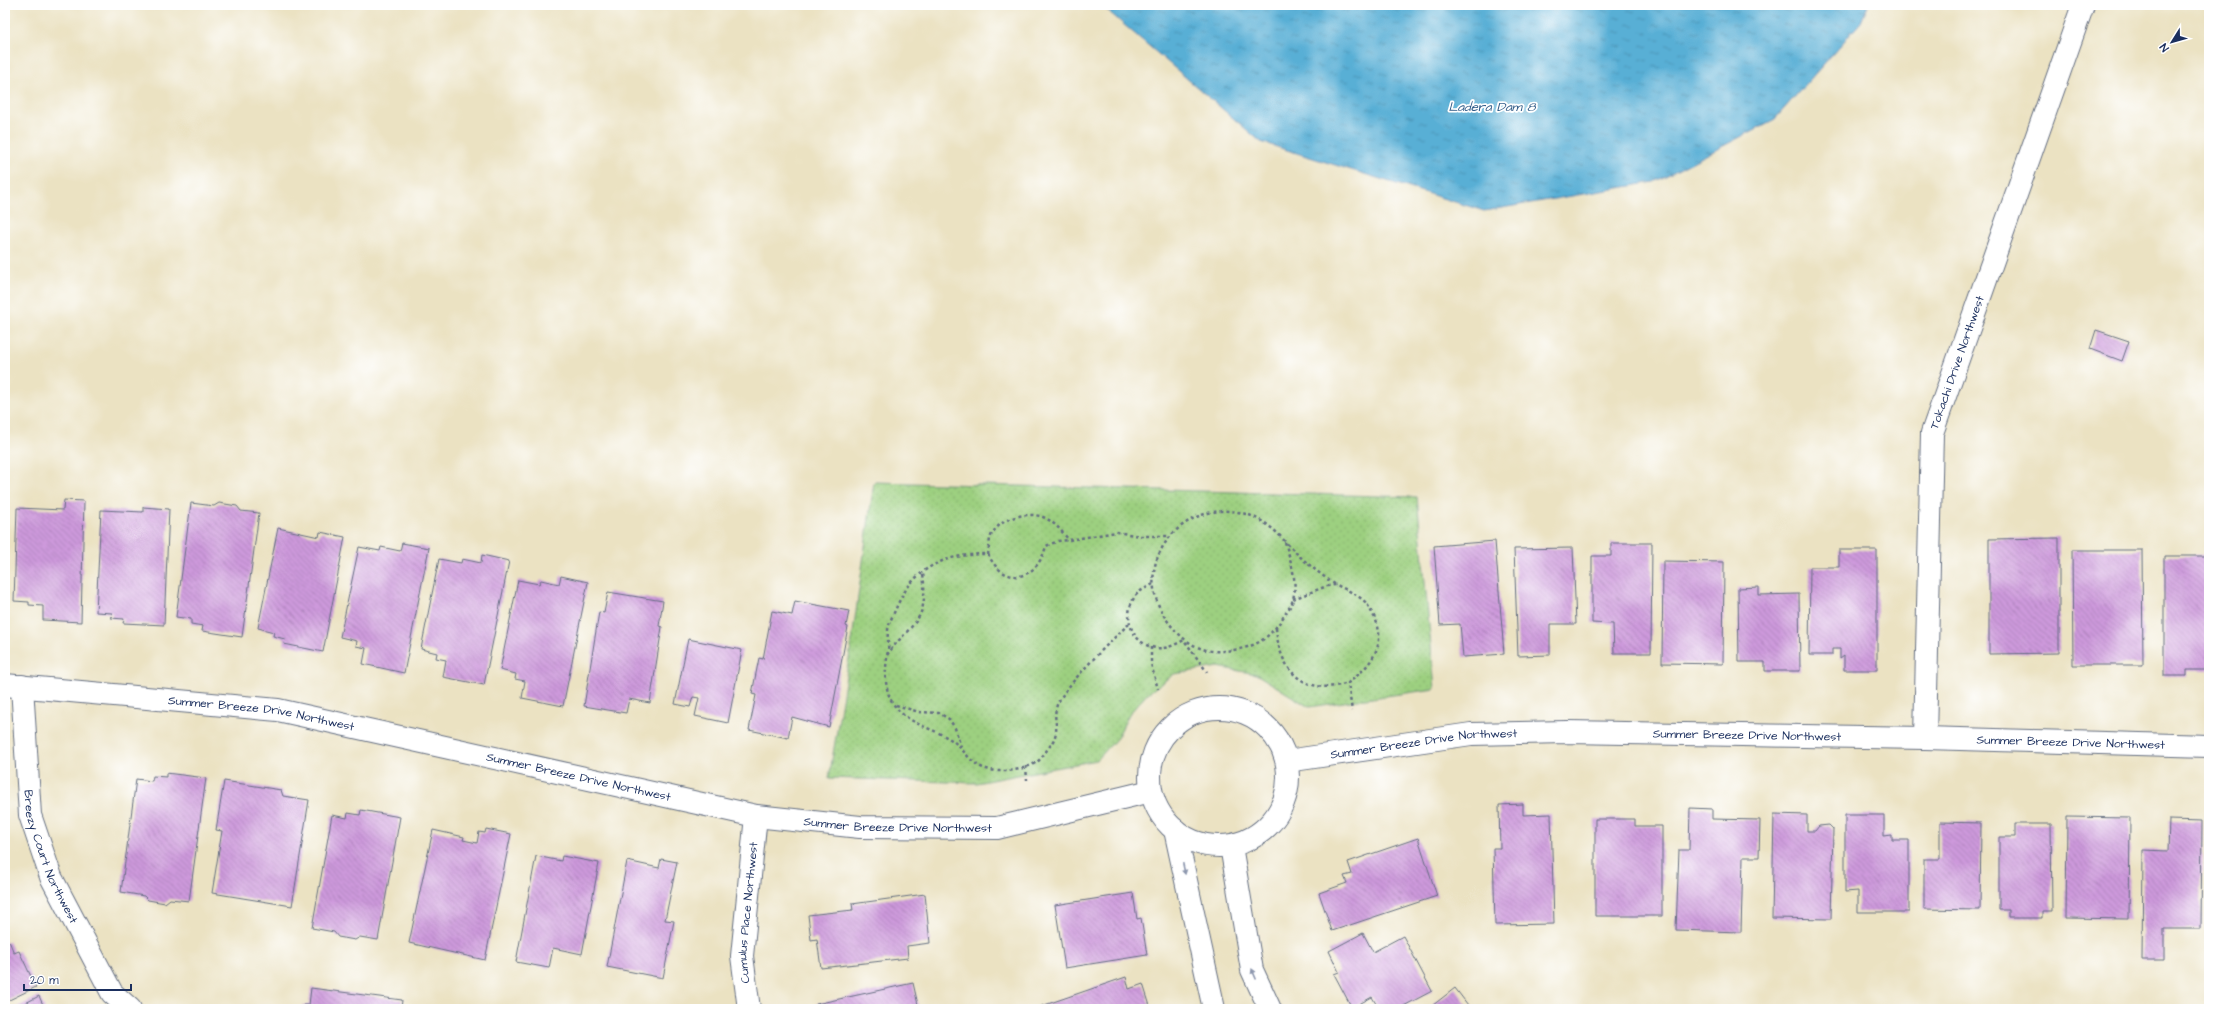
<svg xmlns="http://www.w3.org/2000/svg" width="2214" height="1014" viewBox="0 0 2214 1014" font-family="'Architects Daughter',sans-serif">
<defs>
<pattern id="park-dots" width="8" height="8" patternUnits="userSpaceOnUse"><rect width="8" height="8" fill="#9dd080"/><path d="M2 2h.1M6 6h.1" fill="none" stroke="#87b371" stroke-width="1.8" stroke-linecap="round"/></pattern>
<pattern id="water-ripples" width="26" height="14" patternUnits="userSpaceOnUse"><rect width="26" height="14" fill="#59afd5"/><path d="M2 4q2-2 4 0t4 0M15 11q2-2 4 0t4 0" fill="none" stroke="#498fb0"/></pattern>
<pattern id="building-back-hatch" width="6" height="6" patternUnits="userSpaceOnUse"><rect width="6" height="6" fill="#cd99db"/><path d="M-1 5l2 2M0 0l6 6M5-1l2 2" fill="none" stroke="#a67db5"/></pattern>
</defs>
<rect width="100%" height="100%" fill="#fff"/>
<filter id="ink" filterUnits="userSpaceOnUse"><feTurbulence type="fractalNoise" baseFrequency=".025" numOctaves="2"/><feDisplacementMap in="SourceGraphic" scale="8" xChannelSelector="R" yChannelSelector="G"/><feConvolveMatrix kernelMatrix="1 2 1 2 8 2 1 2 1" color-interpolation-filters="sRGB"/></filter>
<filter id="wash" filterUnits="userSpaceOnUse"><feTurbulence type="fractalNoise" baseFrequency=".012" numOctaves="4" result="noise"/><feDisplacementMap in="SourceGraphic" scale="16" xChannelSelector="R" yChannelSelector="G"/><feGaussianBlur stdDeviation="0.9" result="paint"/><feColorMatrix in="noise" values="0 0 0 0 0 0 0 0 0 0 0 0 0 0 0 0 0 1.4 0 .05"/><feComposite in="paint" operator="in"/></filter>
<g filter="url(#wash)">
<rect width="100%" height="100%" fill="#ebe2c2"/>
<!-- park -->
<path fill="url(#park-dots)" stroke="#5c806f" d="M874,482L1417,497L1435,689L1309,707L1256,674L1218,667L1174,674L1148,693L1129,714L1117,738L1097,760L976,783L829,778L852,640Z"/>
<!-- water -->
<path fill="url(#water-ripples)" stroke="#3a6f9a" d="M1101,5H1868L1861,22L1775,119L1654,182L1484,211L1261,142Z"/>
<g id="blocks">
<!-- building -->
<g fill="url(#building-back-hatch)">
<path d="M2096,330L2129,341L2122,361L2090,349Z"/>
<path d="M64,500L84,501L81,622L43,620V606L29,605V602L14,601L17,508L63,510Z"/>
<path d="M191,503L214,506L219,503L237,506L241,511L259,513L242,637L202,631L203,626L191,624V619L176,617Z"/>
<path d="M143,507L169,509L164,625L123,623L124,619L111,618L112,613L96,612L101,510L143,512Z"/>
<path d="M278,528L319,537L320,532L345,537L323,652L284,644L285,639L273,636L274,632L258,628Z"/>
<path d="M2059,538V653L1989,654V539Z"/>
<path d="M1495,541L1504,654L1463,657L1460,624L1440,625L1434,546Z"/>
<path d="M402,543L429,548L404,673L363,664L366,648L356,646L357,641L340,637L359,547L380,551L381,547L400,551Z"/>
<path d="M1611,543H1652L1651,653H1614L1613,624L1592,623V556H1611Z"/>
<path d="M1573,548L1576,624H1550V655L1518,656L1514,549Z"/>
<path d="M1839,550H1877V670H1844V656L1840,659V649H1832V655H1809L1810,567H1839Z"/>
<path d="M2072,550H2142L2143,665H2073Z"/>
<path d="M482,555L509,561L484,685L443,677L446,660L436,658L437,653L421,649L439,559L461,563L462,559L481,563Z"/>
<path d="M2164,556H2209V670H2187V676H2164Z"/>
<path d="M1663,561L1724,562L1723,664L1662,663Z"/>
<path d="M561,576L588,582L563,706L522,698L525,681L515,679L516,674L500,670L518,580L539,584L541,580L559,584Z"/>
<path d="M1759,587V595L1799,594L1800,671H1765V662H1739L1738,588Z"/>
<path d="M608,592L663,601L659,626L662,627L650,703L629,699L626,713L584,706L599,612L604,613Z"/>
<path d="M795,601L849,611L846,626L848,627L829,727L792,717L788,738L749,730L756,695L752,694L759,658L763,659L772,611L792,615Z"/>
<path d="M688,639L742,650L728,723L695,716L699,698L693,697L690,707L675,704Z"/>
<path d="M166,773L206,778L189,901L170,899L165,903L148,900L144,896L121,892L136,779L152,781L153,776L166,777Z"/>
<path d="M224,781L281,790L283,796L309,800L292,906L212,893L222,831L216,830Z"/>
<path d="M1523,804V815L1551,814L1554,924L1495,925L1493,848H1500L1499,805Z"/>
<path d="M1690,808L1712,809V819L1760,820L1759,857H1743L1741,932L1676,930L1679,850H1689Z"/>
<path d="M361,810L400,817L378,940L360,937L355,940L338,937L334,932L312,928L332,815L347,818L348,813L360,815Z"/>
<path d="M1774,814L1807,815V831H1815L1819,826L1829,825L1833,829L1831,919L1772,918Z"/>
<path d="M1845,815H1884V836L1892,835V840H1909V912H1858V891L1845,892Z"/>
<path d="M2067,817L2130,818L2129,919L2066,918Z"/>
<path d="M1595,819H1635V826H1662V916H1595Z"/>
<path d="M2169,820L2202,821L2201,929H2164V960H2142L2143,850L2168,851Z"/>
<path d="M1940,822L1981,823L1980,910L1924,909V859H1940Z"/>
<path d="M2015,824H2051L2052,911H2042V918H2009V910H1999V837H2015Z"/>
<path d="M486,829L511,834L485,960L409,943L433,830L464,837L463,840L477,843L479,832L485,833Z"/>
<path d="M1418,838L1437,896L1332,931L1319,893L1347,883L1344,876L1352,874L1348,862Z"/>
<path d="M536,856L561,861L562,856L599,863L582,954L553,948L549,968L516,962Z"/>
<path d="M661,859L677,862L665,920L674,921L663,978L607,967L627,861L659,868Z"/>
<path d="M1133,893L1137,919L1141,918L1147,955L1065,968L1055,905Z"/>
<path d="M925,894L930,943L907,946L908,958L821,968L817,939L811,940L808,915L853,910L852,904Z"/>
<path d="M1363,933L1373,952L1403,936L1432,991L1398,1009H1379L1372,997L1352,1008L1334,974L1339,972L1329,951Z"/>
<path d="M9,941L14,953L19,951L36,987L5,1002V943Z"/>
<path d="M1126,977L1129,989L1143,984L1151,1009H1033Z"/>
<path d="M913,983L919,1009H817L816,1004Z"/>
<path d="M311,988L402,1000L401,1009H303V1005H309Z"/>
<path d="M1455,988L1471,1009H1428Z"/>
<path d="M39,996L45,1009H14Z"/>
</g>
</g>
</g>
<g filter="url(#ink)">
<use href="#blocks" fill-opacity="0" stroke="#646e81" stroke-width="1"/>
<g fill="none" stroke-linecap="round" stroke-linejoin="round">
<defs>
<g id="minor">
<path id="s1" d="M5,685L278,710L756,816L860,827L997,828L1151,791"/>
<path id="s2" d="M22,686L30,815L51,877L112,993L130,1009"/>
<circle cx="1219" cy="777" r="69"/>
<path id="s3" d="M1925,738L1932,433L2083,5"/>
<path id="s4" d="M1287,761L1471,734L1567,732L1925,738L2209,746"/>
<path d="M1175,830L1214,1009"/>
<path d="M1231,846L1252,970L1270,1009"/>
<path id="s5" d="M749,1009L742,956L756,816"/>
</g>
</defs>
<!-- minor casing -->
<use href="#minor" stroke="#646e81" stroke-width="24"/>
<!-- path -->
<g stroke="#646e81" stroke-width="2.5" stroke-dasharray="3 3" stroke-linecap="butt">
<path d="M1285,542C1290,559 1298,581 1293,599C1292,605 1287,611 1284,616C1268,641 1253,649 1223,651C1203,653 1188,644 1175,630C1107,557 1215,464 1282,538C1296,554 1312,568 1330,581C1340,588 1353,591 1363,600C1367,603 1370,609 1372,613C1390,642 1371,666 1348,683L1352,711"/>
<path d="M988,554C1004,588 1037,581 1046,546L1058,541L1068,540"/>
<path d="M1153,584C1148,587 1141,590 1137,594C1122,611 1129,641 1152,647C1163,651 1175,645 1184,640L1207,672"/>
<path d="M1293,599L1327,586L1336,585"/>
<path d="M1129,624C1114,637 1063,688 1057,705C1051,723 1064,729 1047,750C1044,754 1041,759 1037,762C1022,771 996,775 979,766C969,760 962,748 953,741C931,726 905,725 891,700C883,684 886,666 888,650C889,643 887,637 888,631C888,623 894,614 897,606C915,566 946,554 988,554C989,549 989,541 991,536C999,518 1026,511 1043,517C1055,522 1061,531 1069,540L1116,532L1140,536H1169"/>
<path d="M1276,628C1279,670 1304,697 1348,683"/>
<path d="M1151,647V664L1158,689"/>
<path d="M887,655C912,620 929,625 923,573"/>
<path d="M896,705L919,712L939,713L949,719L955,728L961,747"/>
<path d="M1026,766L1027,780"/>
</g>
<!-- minor -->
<use href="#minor" stroke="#fff" stroke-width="22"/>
</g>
<!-- one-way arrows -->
<defs><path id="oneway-solid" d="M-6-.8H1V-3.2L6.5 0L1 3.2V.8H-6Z"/></defs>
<g fill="#8d97ae">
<use href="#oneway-solid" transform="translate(1184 869) rotate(78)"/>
<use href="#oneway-solid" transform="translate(1254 974) rotate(-113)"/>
</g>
</g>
<g text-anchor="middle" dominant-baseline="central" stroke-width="3.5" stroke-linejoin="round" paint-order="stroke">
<!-- street labels -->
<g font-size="12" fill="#1b2f5e" stroke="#fff">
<text stroke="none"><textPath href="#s3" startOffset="380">Tokachi Drive Northwest</textPath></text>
<text stroke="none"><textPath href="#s1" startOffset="258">Summer Breeze Drive Northwest</textPath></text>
<text stroke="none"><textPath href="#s4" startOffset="462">Summer Breeze Drive Northwest</textPath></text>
<text stroke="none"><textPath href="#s4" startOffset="786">Summer Breeze Drive Northwest</textPath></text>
<text stroke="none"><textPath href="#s4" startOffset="138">Summer Breeze Drive Northwest</textPath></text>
<text stroke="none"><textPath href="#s1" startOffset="582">Summer Breeze Drive Northwest</textPath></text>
<text stroke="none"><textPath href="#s1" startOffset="906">Summer Breeze Drive Northwest</textPath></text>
<text stroke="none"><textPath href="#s2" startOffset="175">Breezy Court Northwest</textPath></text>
<text stroke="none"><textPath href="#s5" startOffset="97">Cumulus Place Northwest</textPath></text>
</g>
<!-- water labels -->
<g font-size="13" font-style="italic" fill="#315c88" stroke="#fff">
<text x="1492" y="107">Ladera Dam 8</text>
</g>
</g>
<!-- margin -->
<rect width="2214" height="1014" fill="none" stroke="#fff" stroke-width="20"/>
<!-- north arrow -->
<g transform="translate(2172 42) rotate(233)" stroke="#ffffff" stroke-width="3" paint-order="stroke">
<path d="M0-3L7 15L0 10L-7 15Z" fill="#1b2f5e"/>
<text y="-6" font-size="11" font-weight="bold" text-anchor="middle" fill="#1b2f5e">N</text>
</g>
<!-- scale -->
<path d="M24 984v6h107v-6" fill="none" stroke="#1b2f5e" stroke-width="2"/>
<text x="30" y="984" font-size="12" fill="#1b2f5e" stroke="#ffffff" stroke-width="3" paint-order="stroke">20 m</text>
</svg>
